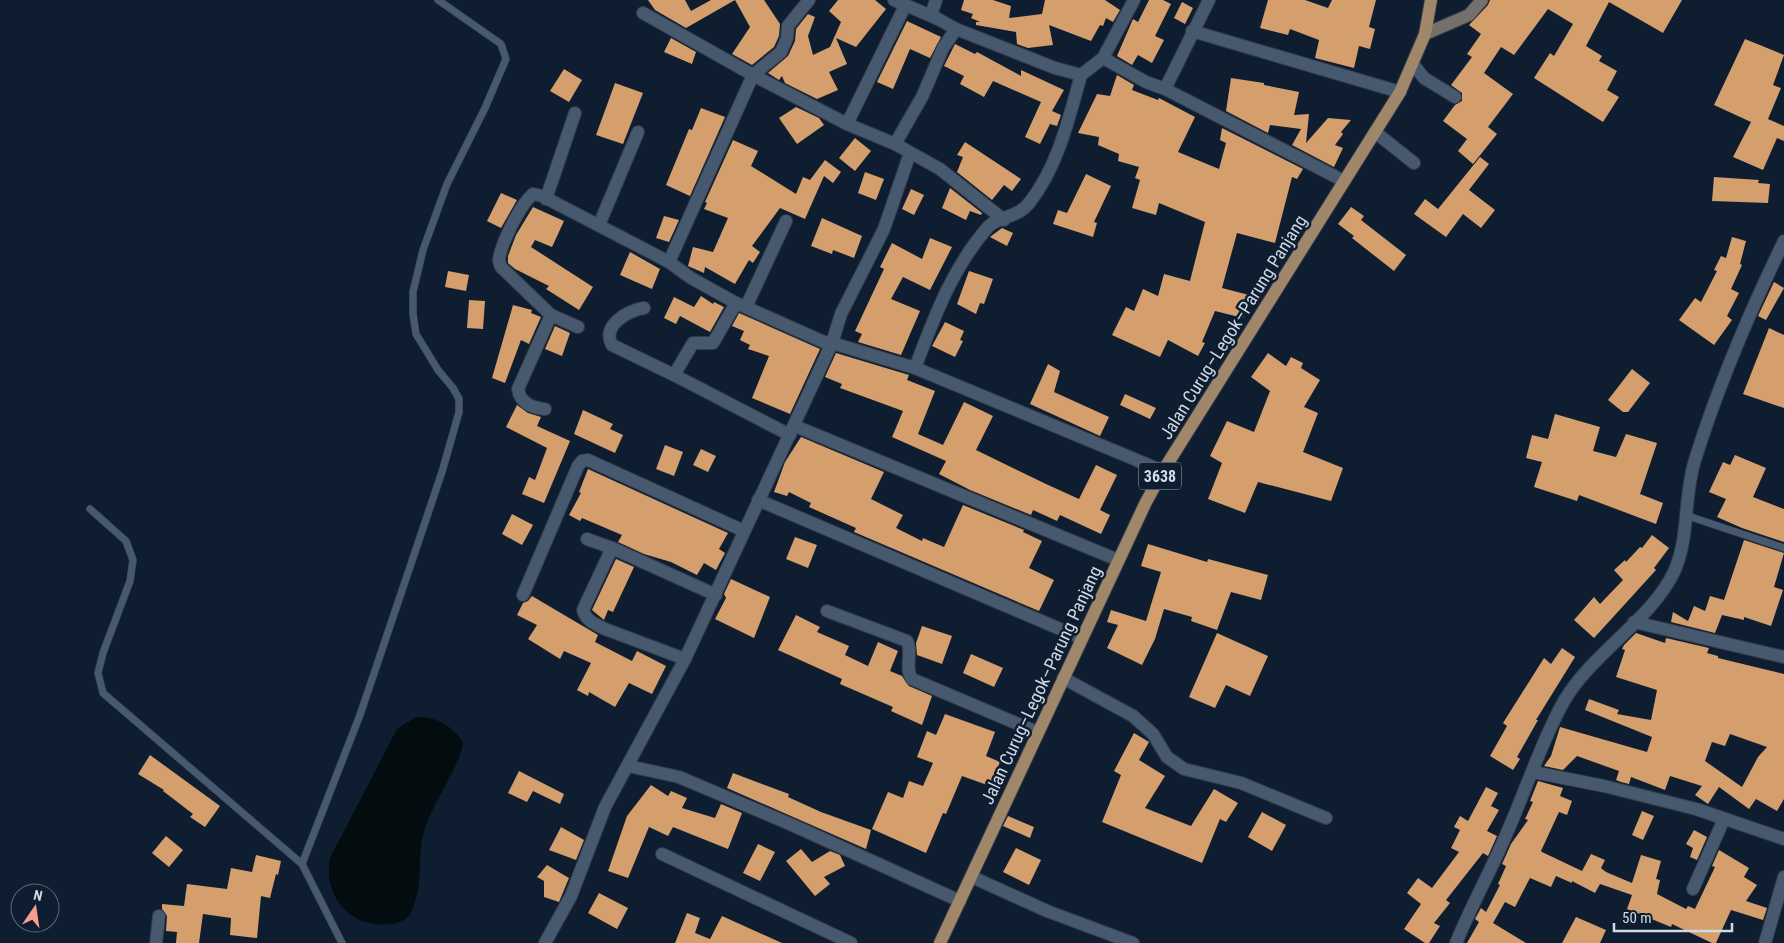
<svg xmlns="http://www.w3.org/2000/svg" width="1784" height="943" viewBox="0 0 1784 943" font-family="'Roboto Condensed',sans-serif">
<rect width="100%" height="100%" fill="#0e1e30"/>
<!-- water -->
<path fill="#030c0f" d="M416,717C438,717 450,725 463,742L462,749C453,776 436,799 426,825C415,853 426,884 410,914C401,929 367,926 354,917C334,905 325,879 330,858L397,729Z"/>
<!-- building -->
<g fill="#d59e6d" fill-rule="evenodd">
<path d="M648,0H685L691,11L711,0H764L780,24L779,36L774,47L752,65L732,54L750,27L735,0L686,28L655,10Z"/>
<path d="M838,0H875L886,9L856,47L836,38L847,64L829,72L838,90L817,99L785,83L782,76L779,80L768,73L788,56L795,41L796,29L808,14L815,17L808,36L813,55L830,47L841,22L829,11Z"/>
<path d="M964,0H993L1011,6L1009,18L1042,14L1045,0H1105L1120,10L1113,22L1106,18L1103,26L1100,25L1091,41L1049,25L1053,45L1028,48L1017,44L1016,32L976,25V22H980L971,18L973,14L961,10Z"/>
<path d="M1149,0H1163L1171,4L1155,36L1164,40L1152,63L1138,55L1132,65L1117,56L1133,19L1138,22Z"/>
<path d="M1268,0H1305L1328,8L1332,0H1376L1369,27L1375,29L1370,49L1359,46L1354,68L1315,58L1319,40L1290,29L1288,35L1260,28Z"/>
<path d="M1490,0H1682L1663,33L1609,2L1586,46L1602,56L1599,61L1617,71L1607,90L1619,97L1603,122L1534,78L1550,53L1554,56L1573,24L1548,9L1514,55L1501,47L1484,73L1513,94L1488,127L1497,134L1473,164L1458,151L1467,139L1443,121L1455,105L1462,101V93L1451,85L1472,57L1467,54L1481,34L1469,25L1488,5Z"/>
<path d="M1182,2L1193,8L1185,24L1174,18Z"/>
<path d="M907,21L941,37L930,58L910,49L893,89L877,82Z"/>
<path d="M671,38L696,52L692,64L664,52Z"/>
<path d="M1745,39L1784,55L1773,85L1781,88L1768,119L1784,126V141L1777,138L1763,170L1733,157L1751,122L1714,105Z"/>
<path d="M955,44L975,54L977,52L1021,76V70L1064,90L1052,111L1061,115L1057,126L1050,124L1040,144L1025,137L1041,102L993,81L984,97L960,84L964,76L944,66Z"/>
<path d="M564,69L582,80L569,102L550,91Z"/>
<path d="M1117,75L1134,85L1132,90L1158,100L1159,98L1195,117L1178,152L1219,169L1226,143L1220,140L1222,128L1303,169L1297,179L1292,177L1275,243L1237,233L1222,288L1249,295L1243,318L1215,311L1202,342L1205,343L1198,356L1168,340L1160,357L1112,335L1126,307L1134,311L1143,289L1158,296L1164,274L1190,281L1205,222L1159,203L1156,215L1132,208L1140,180L1135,178L1139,167L1118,161L1119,154L1098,145L1099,137L1078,133L1097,94L1110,96Z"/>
<path d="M1231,78L1264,83V85L1299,92L1294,115L1309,114L1306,143L1328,118L1351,120L1341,132L1343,134L1335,145L1343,148L1334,167L1292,145L1301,129L1270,125L1268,133L1226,111Z"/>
<path d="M615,83L643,93L623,144L596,135Z"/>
<path d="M796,107L819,118L824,125L797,144L779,118Z"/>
<path d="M701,108L725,117L690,196L666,185L689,129L692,130Z"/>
<path d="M855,138L871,151L855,171L839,158Z"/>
<path d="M733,140L758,151L751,166L796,194L803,177L810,180L825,160L841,172L833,183L824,176L805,219L780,208L752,246L760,252L753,263L749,260L735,284L705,267L704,273L688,266L693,247L713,252L728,218L704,209L707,203L705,202Z"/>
<path d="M965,142L1021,179L1012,191L1004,185L992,200L957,172L963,157L957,155Z"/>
<path d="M1480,157L1489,164L1469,190L1495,210L1481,228L1463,214L1446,237L1414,214L1425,199L1438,209Z"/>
<path d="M865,172L884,179L876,200L858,193Z"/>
<path d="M1086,174L1111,186L1094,222L1097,223L1093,237L1053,224L1058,210L1067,213Z"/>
<path d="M1714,177L1759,180L1758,183L1770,184L1768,203L1712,201Z"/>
<path d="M950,188L982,213L981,215L970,211L966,220L942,208Z"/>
<path d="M911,189L924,195L914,215L902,209Z"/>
<path d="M501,193L517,200L501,228L487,221Z"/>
<path d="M533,207L564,221L552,247L535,240L531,247L593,287L579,310L546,289L549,286L515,269L508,263V256L516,235Z"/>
<path d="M1351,207L1364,216L1361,220L1406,255L1394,271L1352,238L1354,236L1338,224Z"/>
<path d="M664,216L679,220L669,242L656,238Z"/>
<path d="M822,218L862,236L854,258L833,250L832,254L811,246Z"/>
<path d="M1002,228L1013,233L1007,246L990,237Z"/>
<path d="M1732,237L1746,241L1740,264L1742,265L1731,289L1739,293L1727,316L1732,320L1714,345L1679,320L1695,298L1701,302L1717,271L1714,270L1721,256L1726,258Z"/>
<path d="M930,238L952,247L930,290L903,277L891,299L920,311L901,355L858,342L862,334L855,331L884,269L880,267L892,243L922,259Z"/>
<path d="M630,252L660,269L652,289L620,275Z"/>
<path d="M448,271L469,275L466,291L445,287Z"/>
<path d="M969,271L993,279L984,304L980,303L976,314L957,304Z"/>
<path d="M1774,282L1784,288L1766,320L1758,316Z"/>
<path d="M701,296L713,304L714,302L724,307L710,332L680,316L676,324L664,318L674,297L694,307Z"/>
<path d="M469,300L485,301L483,329L467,328Z"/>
<path d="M513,305L532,310L531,313L541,317L529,344L521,340L505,383L492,378Z"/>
<path d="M739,313L820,349L790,414L752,398L769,356L748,349L750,345L740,340L744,331L732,326Z"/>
<path d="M945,322L964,331L960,340L963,341L955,357L932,346Z"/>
<path d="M555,326L570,333L562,356L545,349Z"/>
<path d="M1769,328L1784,335V408L1743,394Z"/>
<path d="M836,353L909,375L907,380L935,391L918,434L943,445L964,402L993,416L976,450L1046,484L1079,499L1096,465L1117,475L1100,510L1110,515L1101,534L1060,515L1057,521L1033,510L1031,515L970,490L939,474L946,461L892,437L903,411L840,388L842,384L825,377Z"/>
<path d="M1268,353L1286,366L1291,357L1303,363L1301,368L1320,380L1304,407L1318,413L1303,452L1343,468L1331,501L1258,482L1245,513L1208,499L1222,463L1210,456L1227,421L1254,432L1270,391L1251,377Z"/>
<path d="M1048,364L1060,371L1054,392L1109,417L1100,436L1030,404Z"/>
<path d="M1632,369L1650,383L1628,412H1623L1608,400Z"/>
<path d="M1125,394L1156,408L1150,419L1120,405Z"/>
<path d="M517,405L528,413L541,417L537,426L570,441L544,503L522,494L529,477L535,480L547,448L506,427Z"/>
<path d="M583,410L613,424L610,429L623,435L615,453L574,434Z"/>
<path d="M1555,414L1600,427L1593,451L1616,457L1626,434L1657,443L1640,494L1663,503L1656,524L1579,495L1577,501L1534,487L1542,462L1526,458L1532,435L1548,439Z"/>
<path d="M801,437L884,472L871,499L903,515L896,528L922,541L923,538L944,547L963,505L1024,530L1023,532L1042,541L1029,568L1054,580L1039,611L854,532L856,528L809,507L811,503L789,492L787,496L774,492L785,462Z"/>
<path d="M665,445L683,452L674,476L656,469Z"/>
<path d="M701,449L716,456L708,472L693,465Z"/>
<path d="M1735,455L1766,468L1753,497L1784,509V542L1742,528L1717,517L1726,499L1709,492L1723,462L1730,465Z"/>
<path d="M588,469L728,533L719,549L725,553L716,570L704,563L697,575L671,562L644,554L618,542L622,535L582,518L580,521L569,515L581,493L579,492Z"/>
<path d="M512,514L533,525L522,545L502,534Z"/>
<path d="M1652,535L1669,548L1654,568L1656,570L1594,638L1574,620L1594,597L1600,604L1623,580L1614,570L1625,560L1626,562L1640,547L1642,548Z"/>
<path d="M795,537L817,545L808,568L786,559Z"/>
<path d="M1744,540L1784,553L1774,587L1783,590L1771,626L1744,617V620L1722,615L1715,633L1671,622L1673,612L1688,621L1694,606L1705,611L1710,596L1724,600Z"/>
<path d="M1148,544L1207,562L1208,559L1268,575L1261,600L1231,592L1217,630L1191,621L1192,617L1164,609L1155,639L1142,665L1107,648L1118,625L1107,622L1111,610L1146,621L1161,572L1141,566Z"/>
<path d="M616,559L634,567L613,612L608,610L604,620L592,610Z"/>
<path d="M731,579L770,597L754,638L715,619L726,598L724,594Z"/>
<path d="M532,596L598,635L595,642L632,661L637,651L666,666L652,694L629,683L615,707L589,692L588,696L577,690L591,663L564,651L560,659L528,639L537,625L517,615L523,603L528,601Z"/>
<path d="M796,615L820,627L817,632L849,646L845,655L868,666L878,642L898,651L890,671L902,676L909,686L932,696L922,725L891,711L893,707L840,684L842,679L778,650Z"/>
<path d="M922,626L952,636L942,664L917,655L916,643Z"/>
<path d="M1217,633L1268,656L1250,696L1226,685L1215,708L1189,697Z"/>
<path d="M1636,633L1665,643L1666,638L1709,648L1707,653L1718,656V658L1784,674V799L1777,811L1756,799L1749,809L1719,787L1708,804L1695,795L1702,786L1670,776L1665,790L1631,777L1629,784L1621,782L1616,780L1619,771L1577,756L1563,770L1544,766L1551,756L1560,727L1647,752L1652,737L1585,710L1589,699L1619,710L1617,714L1651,720L1657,690L1616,677L1625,650L1622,649L1624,645ZM1730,734L1767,747L1758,757L1742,787L1705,761L1712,742L1725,746Z"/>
<path d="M1562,648L1575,657L1536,720H1538L1517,757L1520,759L1513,770L1490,756L1507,726L1503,723L1544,658L1551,664Z"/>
<path d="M971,654L1003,668L994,687L963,673Z"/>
<path d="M945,714L995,732L986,756L1000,762L990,786L962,776L946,814L943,813L926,853L872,829L888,792L903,798L909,781L923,786L933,763L917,757L927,731L936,735Z"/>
<path d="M1134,733L1149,742L1139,760L1165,776L1145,808L1191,826L1214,789L1238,803L1226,822L1220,819L1202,863L1102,822L1121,775L1114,771Z"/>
<path d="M150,755L220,806L205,827L190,817L193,814L163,791L164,790L138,774Z"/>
<path d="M519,771L564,794L560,804L533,791L527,802L508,793Z"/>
<path d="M733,773L789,794L788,797L821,812L871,830L866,849L727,788Z"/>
<path d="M1538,781L1563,788L1560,796L1572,801L1567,815L1559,812L1541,851L1542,852L1582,871L1591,854L1605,860L1601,868L1606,872L1632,883L1641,855L1661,861L1656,879L1660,880L1657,894L1686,909L1688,906L1695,909L1715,867L1712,866L1719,850L1749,868L1744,877L1757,885L1746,901L1767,908L1763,920L1731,910L1716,943H1712L1672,924L1671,927L1627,909L1632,895L1600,884L1595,893L1572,881V883L1556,876L1551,887L1530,878L1515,907L1505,902L1493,923L1526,943H1467L1479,922L1475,919L1481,908L1486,912L1500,885L1498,884L1506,866L1502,864L1511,844L1528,820L1525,819L1533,802L1530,801Z"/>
<path d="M651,785L668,796L671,791L687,798L682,808L715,818L721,804L742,813L728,849L673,827L668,836L649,827L628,878L608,871L627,816Z"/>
<path d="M1486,787L1498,793L1491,806L1499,810L1487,831L1497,836L1488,856L1483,853L1446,900L1450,903L1434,923L1440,926L1429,943H1425L1404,929L1421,904L1407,893L1418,878L1432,888L1459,852L1451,848L1460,830L1454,827L1460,816L1468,821Z"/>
<path d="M1642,811L1654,816L1643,840L1632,835Z"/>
<path d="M1262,812L1286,825L1272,851L1248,837Z"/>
<path d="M1008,816L1034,827L1030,838L1003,826Z"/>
<path d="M561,827L584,840L576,860L549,850Z"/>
<path d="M1694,830L1707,837L1697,860L1690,857L1693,848L1686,844Z"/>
<path d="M166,836L183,850L169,867L152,853Z"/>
<path d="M758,844L775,852L760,881L743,873Z"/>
<path d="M1016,848L1041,860L1029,885L1003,872Z"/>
<path d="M801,849L812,862L830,851L840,855L845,866L824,877L830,884L815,896L786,861Z"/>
<path d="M256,855L281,861L278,875L276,874L270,898L261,896L257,938L230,935L231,918L203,914L199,943H176L177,932L166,931L167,916L162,909V904L184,906L187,884L227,889L231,868L252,872Z"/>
<path d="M547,865L569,878L559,902L544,897V881L537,877Z"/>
<path d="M599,893L628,908L617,929L588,913Z"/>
<path d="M687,913L700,918L695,933L710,939L722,916L782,943H675Z"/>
<path d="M1576,917L1606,930L1600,943H1562Z"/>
</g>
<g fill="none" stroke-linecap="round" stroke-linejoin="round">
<defs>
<g id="lane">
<path d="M90,509L126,541L133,560L130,581L103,653L98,673L103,693L302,864L342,943"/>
<path d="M1685,515L1784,548"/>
<path d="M302,864L360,715L442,472L459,412V399L453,388L438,370L416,334L413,314V292L423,250L447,184L485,108L506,59L501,44L438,0"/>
</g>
<g id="street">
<path d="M894,0L938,19L956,29"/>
<path d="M643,13L753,75L847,124L895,144L940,169L1004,220"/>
<path d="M931,15L936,0"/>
<path d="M1192,31L1400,92"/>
<path d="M1103,58L1146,82L1165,89L1344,181"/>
<path d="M1413,64L1424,78L1455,97"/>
<path d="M1165,89L1209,0"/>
<path d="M847,124L905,6"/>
<path d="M1375,132L1414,163"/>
<path d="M895,144L922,97L943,48L956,29L1055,68L1081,75L1103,58L1134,0"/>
<path d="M910,153L884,229L841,314L832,343L915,368L1163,471"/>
<path d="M546,199L575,113"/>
<path d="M599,225L638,132"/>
<path d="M669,262L753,75L781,52L787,38L788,26L809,0"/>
<path d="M746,307L786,221"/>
<path d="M644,308C627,311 601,326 612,345L674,375L790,435"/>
<path d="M915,368C934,318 952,268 988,227C998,216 1017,219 1030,202C1058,166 1069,118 1081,75"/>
<path d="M674,375L693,343H713L736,303"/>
<path d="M545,409C532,408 520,403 518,389L551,315"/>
<path d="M795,426L1118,560"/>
<path d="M758,500L1081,638"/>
<path d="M587,539L612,548L716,595"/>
<path d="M612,548L583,610C586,621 595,624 605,629L685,659"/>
<path d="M523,595L578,466L582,461L588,460L744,531"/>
<path d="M827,611L907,641C913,653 904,668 912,679L1037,732"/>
<path d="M1634,622L1784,657"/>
<path d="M1063,678L1133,716L1153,734L1167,757L1184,769L1241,783L1326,818"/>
<path d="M628,766L679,777L790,824L960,901"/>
<path d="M1533,772L1604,786L1696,809L1784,839"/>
<path d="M662,854L851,943"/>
<path d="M972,877L1047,911L1133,943"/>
<path d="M1693,889L1724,819"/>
<path d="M156,943L159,916"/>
<path d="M545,943L571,896L605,807L685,659L832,343L824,342L736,303L691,278L669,262L542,196L533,194C520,205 500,245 499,261L501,267L551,315L578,327"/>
<path d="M1456,943C1472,904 1493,867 1509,828C1527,787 1542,740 1564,701C1592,653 1651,620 1674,572C1690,536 1683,498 1695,460C1718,386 1750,311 1784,241"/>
<path d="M1765,943L1784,877"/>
</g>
<path id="secondary" d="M1425,34L1469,15L1482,0"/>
<path id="primary" d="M940,943L1145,504L1163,471L1400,92L1425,34L1431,0"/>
</defs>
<!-- lane casing -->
<use href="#lane" stroke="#323a49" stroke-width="8"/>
<!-- street casing -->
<use href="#street" stroke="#323a49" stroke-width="14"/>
<!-- secondary casing -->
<use href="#secondary" stroke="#323a49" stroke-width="14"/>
<!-- primary casing -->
<use href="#primary" stroke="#323a49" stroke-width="14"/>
<!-- lane -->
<use href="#lane" stroke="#47596e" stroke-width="7"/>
<!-- street -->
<use href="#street" stroke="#47596e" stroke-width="12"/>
<!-- secondary -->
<use href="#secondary" stroke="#74706c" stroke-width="12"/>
<!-- primary -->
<use href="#primary" stroke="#a18769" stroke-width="12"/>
</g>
<g text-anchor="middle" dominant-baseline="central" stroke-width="5" stroke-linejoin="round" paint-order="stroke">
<!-- shield labels -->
<rect fill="#0e1e30" stroke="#95a2af" stroke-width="1" x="1139" y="462.5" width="42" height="27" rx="4"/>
<g font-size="16" font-weight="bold" fill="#cfdae6">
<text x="1160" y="476">3638</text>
</g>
<!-- street labels -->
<g font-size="18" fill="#cfdae6" stroke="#0e1e30">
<text transform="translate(1233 327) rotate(-58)">Jalan Curug–Legok–Parung Panjang</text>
<text transform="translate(1041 685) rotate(-65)">Jalan Curug–Legok–Parung Panjang</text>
</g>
</g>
<!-- north arrow -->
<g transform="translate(35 908) rotate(13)"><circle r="24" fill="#0e1e30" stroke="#5b6979"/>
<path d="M0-4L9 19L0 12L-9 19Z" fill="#f59d8e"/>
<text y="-8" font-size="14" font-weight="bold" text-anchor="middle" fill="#cfdae6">N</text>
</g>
<!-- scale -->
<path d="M1614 923v8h118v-8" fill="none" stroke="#cfdae6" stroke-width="2.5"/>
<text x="1622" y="923" font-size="15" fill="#cfdae6" stroke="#0e1e30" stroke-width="4" paint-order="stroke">50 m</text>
</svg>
